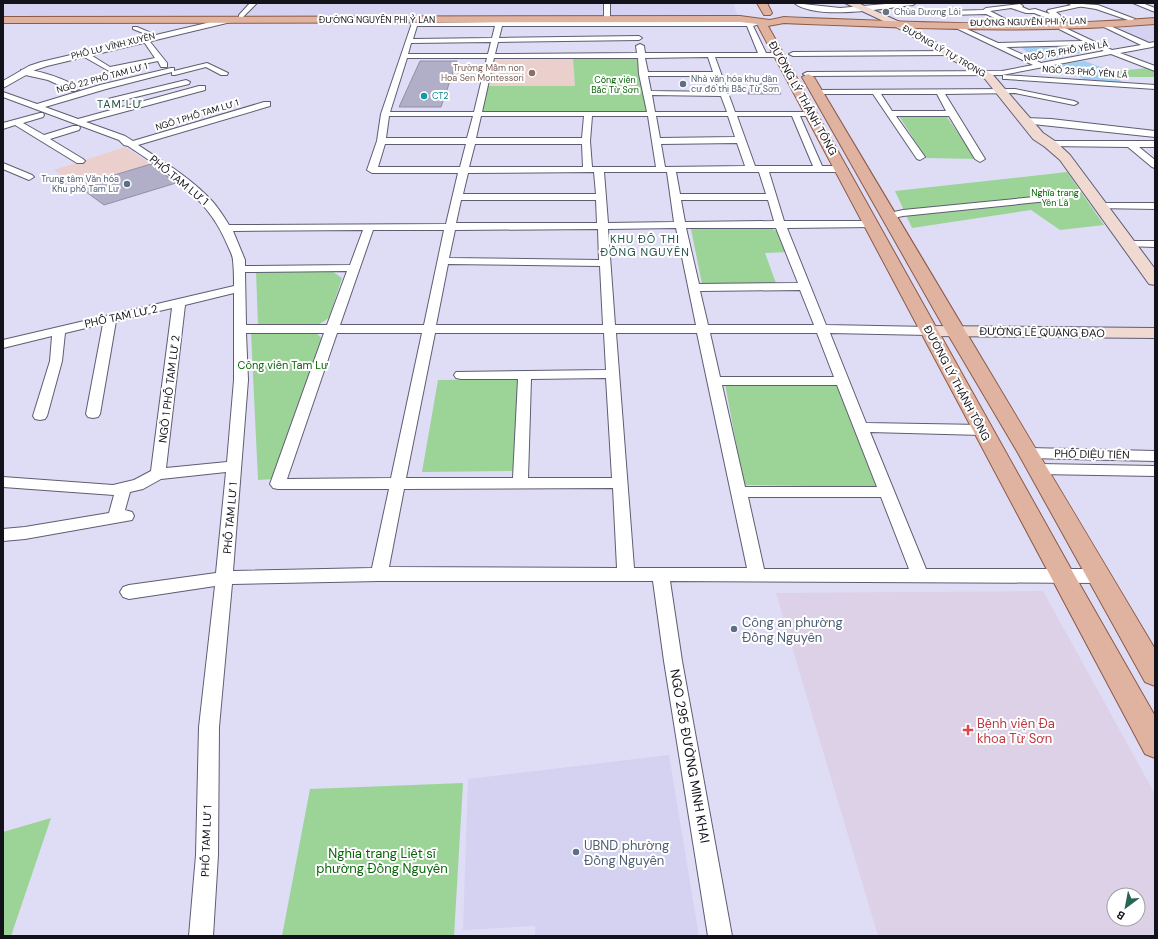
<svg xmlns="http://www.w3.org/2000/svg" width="1158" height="939" viewBox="0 0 1158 939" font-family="'DM Sans',sans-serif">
<rect width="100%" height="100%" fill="#dfddf6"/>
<!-- built -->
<g fill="#d5d1f1">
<path d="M3,3H733L740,22H3Z"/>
<path d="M1152,24L1155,25V43L1149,44L1116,27Z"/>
<path d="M669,755L699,936H535V926L463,930L468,779Z"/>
</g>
<!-- education -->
<g fill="#eacfcc">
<path d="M573,59L575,86H487L492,60Z"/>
<path d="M125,147L151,164L78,186L54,170Z"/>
</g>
<!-- medical -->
<path fill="#dcd1e6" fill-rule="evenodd" d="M1043,591L1155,794V936H878L776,593ZM1114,895H1138V919H1114Z"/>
<!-- green -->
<g fill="#9cd397">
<path d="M631,58L637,59L646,111L643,112L487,113L481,111L487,86H575L573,59Z"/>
<path d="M1148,68L1155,71V77H1121L1115,71Z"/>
<path d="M899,116H946L977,159L926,158Z"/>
<path d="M1067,172L1104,225L1060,230L1031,210L912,228L895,191Z"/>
<path d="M691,229H772L780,232L789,252L765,253L776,283L702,284Z"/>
<path d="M256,271L333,272L342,278L329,318L318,325L258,326Z"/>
<path d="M251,333H316L324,340L274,479L258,480Z"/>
<path d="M520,379L514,471L422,472L438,380Z"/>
<path d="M725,384L840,385L876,487L744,485Z"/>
<path d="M463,783L454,936H282L310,789Z"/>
<path d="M51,818L11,936H3V832Z"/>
</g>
<!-- water -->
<g fill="#a2cef3">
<path d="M1023,47H1089L1095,49L1092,51L1041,60L1036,59L1022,48Z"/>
<path d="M1085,61L1111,71L1123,83L1085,80L1059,64Z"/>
</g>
<!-- building -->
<g fill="#b1afc7" stroke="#918fa6">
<path d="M420,61H457L441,107H399Z"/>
<path d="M751,83H776L781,94H748Z"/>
<path d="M151,164L176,183L104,205L78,186Z"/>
</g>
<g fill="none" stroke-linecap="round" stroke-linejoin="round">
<defs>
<g id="minor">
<path d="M250,3H257L243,17H239V15Z"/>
<path d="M604,3H610V20L607,22L604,20Z"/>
<path d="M794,3L840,8L897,3H916L913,5C884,8 818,21 794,3Z"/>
<path d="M1081,3L1083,4V6L1056,12L1061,16L1058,18H1047L1034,13H1026L1011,8L990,11L1013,23V25L1011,26L986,14L948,15L945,13L948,11L983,10L986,8L1020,4L1023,6L1022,7L1029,10L1035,9L1050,14L1047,11L1048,10Z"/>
<path d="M1133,3H1142L1155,8V12Z"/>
<path d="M500,18L502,19L503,22H754L763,21V23L753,26L766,53H780L784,55L783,57H715L735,112H815L816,114L815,116H800L822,166H843L848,169L843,172H769L784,221H872L877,224L872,227L787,228L826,325L929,327L933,328L935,331L933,334L929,335L830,333L866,423L982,425L987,427L989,430L987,433L982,435L870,432L926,569H1098L1104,571L1107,576L1104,581L1098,583L670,581L682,661L732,936H708L664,661L653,581H379L232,584L219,727L218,855L213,936H189L196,855L199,727L215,586L129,599L123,597L120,592L123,587L129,585L216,573L226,472L161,479L143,489L130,492L125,510L132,512L134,516L132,520L25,539L3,541V529L25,527L109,513L114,495L3,487V477L113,485L134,480L151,471L172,308L116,321L100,414L98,417L93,418L88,417L86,414L103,324L65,333L62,361L47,416L45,419L40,420L35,419L33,416L50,361L52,336L3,348V340L234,286C234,278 234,269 233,261C233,255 229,249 227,244C208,197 168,173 128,146L124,145L119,140L3,97V92L37,104L100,85L171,68H174V71L207,63L228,73L227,75H221L206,67L175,75H172V72L106,89L45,107L78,119L199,86H205V90L86,122L125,136L133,141L264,102H270V106L138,145C164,162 192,179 213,202C219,209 224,217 229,225L446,224L458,173H372L367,170L377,141L381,114L412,23L496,22L498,19ZM417,26H495L492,38L413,39ZM502,26H747L758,53H645L644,46L640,44L636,46L637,53L495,54L498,42L639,40L642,38L639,36L499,38ZM491,42L488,54H408L411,43ZM708,57L713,72H648L645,58ZM407,58H487L474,112H390ZM494,58H638L639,74L647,112H482ZM648,76H714L720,92L651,91ZM652,95L721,96L727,112H655ZM389,116H473L467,138H386ZM481,116H584L582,138H476ZM592,116H648L656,167H592L590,141ZM656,116H728L735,137L660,138ZM737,116H792L813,166H755ZM737,143L745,166L665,167L661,144ZM385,144H466L460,167H378ZM475,144H582L583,167H469ZM594,172L596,194H463L468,173ZM604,172H667L674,222L608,223ZM676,172H759L766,194H680ZM461,200H596L597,223H456ZM681,200H768L774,221L685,222ZM676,228L696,325H615L608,229ZM686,228H776L798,283L699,284ZM598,229L599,260L449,258L455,230ZM363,230L350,265L245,266V260L233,231ZM373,230H444L424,325H340ZM448,264L600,266L603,325H436ZM347,271L327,325H246L245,272ZM800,290L814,325H708L700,291ZM234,293V380L227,462L166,468L185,305ZM246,333H324L270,484L273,488L278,489H389L372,568L233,571L248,380ZM337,333H422L391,478L287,479ZM435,333H604L606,370L456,372L454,375L456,378L461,379H518L513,478H406ZM616,333H697L747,568H634ZM710,333H817L834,377H720ZM606,378L612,478H528L531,379ZM722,385H837L877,487H745ZM613,488L617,568L389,567L404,489ZM748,497H881L909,569H764Z"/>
<path d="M1104,25H1108L1149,43L1155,42V46L1152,47L1120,53L1155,66V71L1111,54L1002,75L807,76L803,74L807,72L1002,71L1033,65L958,29V27L960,26L998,43L1083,41L1059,29V27L1061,26L1112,50L1141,45L1104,27ZM1091,45L1104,51L1041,63L1006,47Z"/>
<path d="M133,27H137L158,36L153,37L133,29Z"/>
<path d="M145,37L147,38L167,63V67H161L158,61L109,71L79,54L80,52H86L110,67L155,58L142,39Z"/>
<path d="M950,51L954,53L953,55L793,56L789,54L793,52Z"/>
<path d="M21,70C34,68 70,80 79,89L75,91H72L48,80L21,74Z"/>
<path d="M1003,75L1155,85V89L1006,79H1003Z"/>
<path d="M186,80L190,82L189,84L111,103L107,101L108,99Z"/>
<path d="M1015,89L1074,101L1078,103L1074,105L1015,93L945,94L985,159L980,162L975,159L949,116H896L925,157L920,160L917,159L873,94H817L813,92L817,90ZM881,94H937L946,111H892Z"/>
<path d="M40,113H43L44,115L43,117L23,123L44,135L73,126H79L80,128L79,130L50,139L83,159L85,161L83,163H77L15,125L3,129V123Z"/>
<path d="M1026,118L1051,119L1155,131V137L1023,123L1022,121L1023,119Z"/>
<path d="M1050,141H1155V147H1139L1155,160V168L1152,167L1128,147L1047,146L1046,144Z"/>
<path d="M3,163L32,175L34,177L29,180L3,169Z"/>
<path d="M1055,195L1060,198L1058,200L903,216L889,219L884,216L885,214L903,210Z"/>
<path d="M1100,203H1155V209L1096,208L1095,206Z"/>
<path d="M1128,241H1155V247L1124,246L1123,244Z"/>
<path d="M1029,448L1155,451V461L1029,458L1024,456L1022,453L1024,450Z"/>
<path d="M1039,464L1155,466V476L1039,474L1034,473L1032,469L1034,465Z"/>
</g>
<g id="tertiary">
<path d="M1067,3L1098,5L1135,19L1131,21L1096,9L1071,5Z"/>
<path d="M228,18L232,20L231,22L47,66L35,70L3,88V81L29,66L41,62Z"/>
</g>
<g id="secondary">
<path d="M845,3H858L902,23L993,75L1043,133L1055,141L1070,155L1155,269V285L1149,284L1060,160L1045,147L1033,139L985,79L896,27Z"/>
<path d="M929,326L1155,328V338L929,336L923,335L920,331L923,327Z"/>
</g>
<g id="primary">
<path d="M757,3H767L772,13L770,15H764Z"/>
<path d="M740,16L770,20L784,17C908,22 1031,28 1155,18V24C1031,34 908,28 784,23L768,26L1071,569L1155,716V758L1145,754L757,24L740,22L3,23V17Z"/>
<path d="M808,74L814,77C927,268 1042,458 1155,649V686L1145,682L1018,453L946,331L802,77Z"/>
</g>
</defs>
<!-- minor casing -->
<use href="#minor" stroke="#5f5d72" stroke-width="2"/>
<!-- tertiary casing -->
<use href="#tertiary" stroke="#5f5d72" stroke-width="2"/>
<!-- secondary casing -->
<use href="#secondary" stroke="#5f5d72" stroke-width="2"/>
<!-- primary casing -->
<use href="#primary" stroke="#8b5a48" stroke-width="2"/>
<!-- minor -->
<use href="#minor" fill="#fff" fill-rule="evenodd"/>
<!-- tertiary -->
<use href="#tertiary" fill="#fff" fill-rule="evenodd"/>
<!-- secondary -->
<use href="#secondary" fill="#efd9d0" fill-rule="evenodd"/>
<!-- primary -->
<use href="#primary" fill="#e0b3a0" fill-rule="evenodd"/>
</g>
<!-- markers -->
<circle fill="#6b7280" stroke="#fff" stroke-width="1.5" cx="886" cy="12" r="4"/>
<circle fill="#8d6e63" stroke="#fff" stroke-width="1.5" cx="532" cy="73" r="4"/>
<g fill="#5c6f8a" stroke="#fff" stroke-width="1.5">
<circle cx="683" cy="84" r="4"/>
<circle cx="127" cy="184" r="4"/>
<circle cx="734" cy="629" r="4"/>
<circle cx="576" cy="852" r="4"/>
</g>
<circle fill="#0f9aa8" stroke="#fff" stroke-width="1.5" cx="424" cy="96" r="4"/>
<path fill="#e0444e" stroke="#fff" stroke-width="1.5" d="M966 724h4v4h4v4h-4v4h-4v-4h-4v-4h4z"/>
<g text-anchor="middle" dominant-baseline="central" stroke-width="4" stroke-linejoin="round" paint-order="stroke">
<!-- far-worship labels -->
<g font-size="9" fill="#5b616d" stroke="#fff" text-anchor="start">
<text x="894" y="12">Chùa Dương Lôi</text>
</g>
<!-- far-street labels -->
<g font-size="9" fill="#13121a" stroke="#fff">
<text x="377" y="20">ĐƯỜNG NGUYÊN PHI Ỷ LAN</text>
<text transform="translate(1028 22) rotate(-1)">ĐƯỜNG NGUYÊN PHI Ỷ LAN</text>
<text transform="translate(113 46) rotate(-14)">PHỐ LƯ VĨNH XUYÊN</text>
<text transform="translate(944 51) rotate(30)">ĐƯỜNG LÝ TỰ TRỌNG</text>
<text transform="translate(1066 51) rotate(-10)">NGÕ 75 PHỐ YÊN LÃ</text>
<text transform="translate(1085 72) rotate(4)">NGÕ 23 PHỐ YÊN LÃ</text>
<text transform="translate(102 78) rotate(-15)">NGÕ 22 PHỐ TAM LƯ 1</text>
<text transform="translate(197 115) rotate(-17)">NGÕ 1 PHỐ TAM LƯ 1</text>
</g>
<!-- far-education labels -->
<g font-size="9" fill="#785e54" stroke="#fff" text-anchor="end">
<text x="524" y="68">Trường Mầm non<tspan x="524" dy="10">Hoa Sen Montessori</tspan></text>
</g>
<!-- far-service labels -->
<g font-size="9" fill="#4e5e75" stroke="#fff" text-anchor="start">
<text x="691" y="79">Nhà văn hóa khu dân<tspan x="691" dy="10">cư đô thị Bắc Từ Sơn</tspan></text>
<text x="119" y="179" text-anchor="end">Trung tâm Văn hóa<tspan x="119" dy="10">Khu phố Tam Lư</tspan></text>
</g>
<!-- far-park labels -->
<g font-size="9" fill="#076507" stroke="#fff">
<text x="615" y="80">Công viên<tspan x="615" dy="10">Bắc Từ Sơn</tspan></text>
<text x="1055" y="193">Nghĩa trang<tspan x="1055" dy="10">Yên Lã</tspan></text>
</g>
<!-- far-culture labels -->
<g font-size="9" fill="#0d838f" stroke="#fff" text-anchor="start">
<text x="432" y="96">CT2</text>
</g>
<!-- street labels -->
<g font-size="11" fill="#13121a" stroke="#fff">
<text transform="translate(803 98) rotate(61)">ĐƯỜNG LÝ THÁNH TÔNG</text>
<text transform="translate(179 180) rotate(39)">PHỐ TAM LƯ 1</text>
<text transform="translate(121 316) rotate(-12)">PHỐ TAM LƯ 2</text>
<text transform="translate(1042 332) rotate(1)">ĐƯỜNG LÊ QUANG ĐẠO</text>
<text transform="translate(957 383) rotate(62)">ĐƯỜNG LÝ THÁNH TÔNG</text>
<text transform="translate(169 389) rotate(-83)">NGÕ 1 PHỐ TAM LƯ 2</text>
<text transform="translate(1092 454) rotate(1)">PHỐ DIỆU TIÊN</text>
<text transform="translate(230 518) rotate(-85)">PHỐ TAM LƯ 1</text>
<text transform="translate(206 841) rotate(-88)">PHỐ TAM LƯ 1</text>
</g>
<!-- far-quarter labels -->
<g font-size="11" letter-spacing="1" fill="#1f5143" stroke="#fff">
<text x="120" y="104">TAM LƯ</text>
<text x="645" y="239">KHU ĐÔ THỊ<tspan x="645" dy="13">ĐỒNG NGUYÊN</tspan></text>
</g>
<!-- park labels -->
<g font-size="11" fill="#076507" stroke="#fff">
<text x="283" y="365">Công viên Tam Lư</text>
</g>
<!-- near-service labels -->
<g font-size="13" fill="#4e5e75" stroke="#fff" text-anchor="start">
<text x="742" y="622">Công an phường<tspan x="742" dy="15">Đồng Nguyên</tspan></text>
<text x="584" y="845">UBND phường<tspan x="584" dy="15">Đồng Nguyên</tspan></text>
</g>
<!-- near-health labels -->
<g font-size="13" fill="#be3a42" stroke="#fff" text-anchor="start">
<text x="977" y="723">Bệnh viện Đa<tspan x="977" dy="15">khoa Từ Sơn</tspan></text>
</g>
<!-- near-street labels -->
<g font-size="13" fill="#13121a" stroke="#fff">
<text transform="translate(690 756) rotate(80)">NGO 295 ĐƯỜNG MINH KHAI</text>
</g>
<!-- near-park labels -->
<g font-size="13" fill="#076507" stroke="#fff">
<text x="382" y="853">Nghĩa trang Liệt sĩ<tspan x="382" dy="15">phường Đồng Nguyên</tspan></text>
</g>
</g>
<!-- border -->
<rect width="1158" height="939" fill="none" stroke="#13121a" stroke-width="8"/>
<!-- north arrow -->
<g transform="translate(1126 907) rotate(212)"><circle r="19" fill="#ffffff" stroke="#a1a0a3"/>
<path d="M0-3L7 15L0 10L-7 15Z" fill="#276654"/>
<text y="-6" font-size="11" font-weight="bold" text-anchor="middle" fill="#13121a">B</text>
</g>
</svg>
